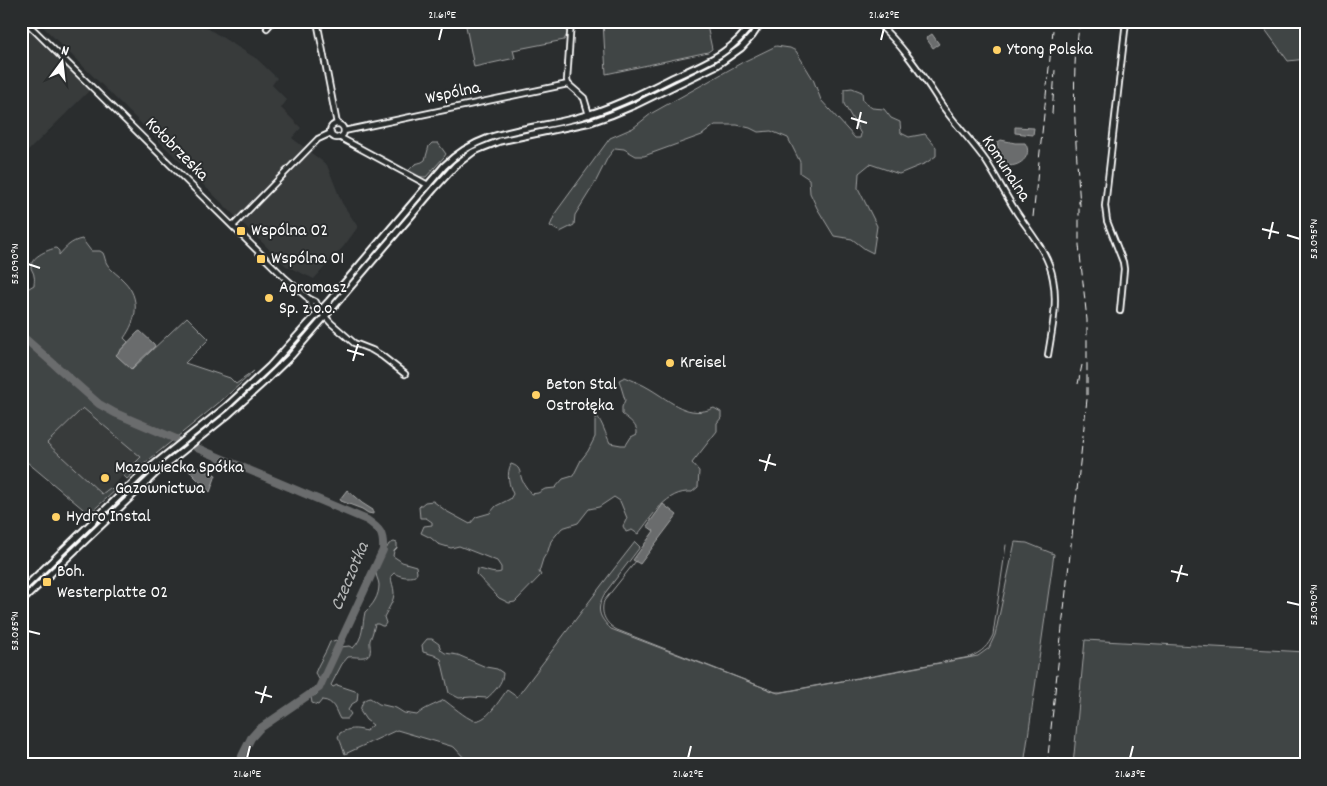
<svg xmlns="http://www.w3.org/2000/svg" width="1327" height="786" viewBox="0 0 1327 786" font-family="Dekko,sans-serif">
<rect width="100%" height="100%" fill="#2a2d2e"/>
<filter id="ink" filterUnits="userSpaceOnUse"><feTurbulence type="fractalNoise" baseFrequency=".02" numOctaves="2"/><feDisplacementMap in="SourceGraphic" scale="10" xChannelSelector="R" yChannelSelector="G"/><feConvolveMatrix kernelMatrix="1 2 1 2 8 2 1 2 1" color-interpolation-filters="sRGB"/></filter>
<g filter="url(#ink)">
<!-- built -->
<g fill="#373a3b">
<path d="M37,21H207L204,26L257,59L277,78L272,85L287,100L281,108L301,128L292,138L327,165L342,203L358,227L344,246L314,279L286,266Z"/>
<path d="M21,23L90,90L27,152L21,146Z"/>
<path d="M83,408L142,457L103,495L47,443Z"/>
</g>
<!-- green -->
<g fill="#414445" stroke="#a0a2a2">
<path d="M465,21H566L568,32L564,40L513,50L515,58L474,67Z"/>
<path d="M603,21H706L712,49L708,52L606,74Z"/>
<path d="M1259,21H1306V59L1288,61Z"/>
<path d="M776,46L790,48L796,51L813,79L821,100L855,138H860L861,134L844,104V89L852,88L862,92L863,101L872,108L884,109L891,118L900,122L901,133L909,137L925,134L936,147V156L926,163L899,174L870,164L859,173L858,188L877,226L873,253L865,249L852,239L834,236L817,208L810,193L809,179L800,173V162L788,138L771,131L758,132L750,128L737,125H715L702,135L644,156H636L624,149L615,148L608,157L595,183L575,215L574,225L560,232L550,226L556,212L610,138L633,128L652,113L743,62Z"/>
<path d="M432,143H438L446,154L444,157L426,177C419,177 413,176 408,171L415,164L422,162L425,160L429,146Z"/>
<path d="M82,239L91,251H100L103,253C105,257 105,261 107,264C111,271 119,275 124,281C141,298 137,320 124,338L128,342L116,355L132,369L187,317L209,339L185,363L230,378L236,384L254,371C214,410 168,442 127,479L123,475L141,457L83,408L47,443L102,494L110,488L112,490L114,488L116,490L89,514L21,457V287L29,288L34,285C34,282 35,279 34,276C34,273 32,271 31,268C30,257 47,250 56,248L59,251V255C66,247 71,241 82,239Z"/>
<path d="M625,377C634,381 642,384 650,389C672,402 688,419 714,408L721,412V418L717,423V431L692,463L699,471L698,487L692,492C666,490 653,516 638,534L632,530L626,532L623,526L627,518L620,501L614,497L599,507L589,509L578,523L562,528L551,541L548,551L543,559L539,572L541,575L515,602L509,603L499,598L476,574L477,569C485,569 493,575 501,572V567L497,561L459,546L451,548L438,544L431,538L421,533L424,526L432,525V522L426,518H420L419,507L425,502L433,501L446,511L470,524L476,517L490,513L496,506L510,499L513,494C509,485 506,474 511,464C521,467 519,471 522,480C524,485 528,489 531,494L538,493L545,489L555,488L563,479L573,476L581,460L588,451L595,437V421L597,416C602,422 606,435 610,443L621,445H626L631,437L637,434C638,425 629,420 622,414V407L625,400L619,380Z"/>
<path d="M394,542L397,543V548L394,551L393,556L402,562L416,566L417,573L415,576C408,578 400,577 394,573L391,576C391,582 394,587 394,593C394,601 388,609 384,617L386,623L384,626H382L378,624H375C374,628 372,636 370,640C369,646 374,655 364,657C360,658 353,656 348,657L342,664L331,685L333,687L337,685L358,692L357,701L352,704L348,710L351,714L347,719H340C335,711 335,701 322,700L318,705L312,703L311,697C318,695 320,691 323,685L315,673C319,662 326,653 330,642L336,640L341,647L349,646L353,648C364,638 362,625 365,612C373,605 379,596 379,585C379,581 376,577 376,573C377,565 385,551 389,544Z"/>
<path d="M635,542L640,547L605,593C596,609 598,616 611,629L778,693L978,656L989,648L995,635L1015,542L1027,543L1054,554L1024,765H491L467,761L454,747L397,730L345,754C342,748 342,743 338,737L340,733C349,728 356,728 366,731L373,725L366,720L360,711C362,704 362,699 370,698L379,704L396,708L404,713L417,715C424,708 435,705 444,700C451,705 466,718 473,720C486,724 500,699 507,690L517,697L610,574Z"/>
<path d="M427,639H432L439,644L441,650L445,653L458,655L486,667L497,669L503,673C503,683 494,692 487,698L471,697L459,698L449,693L441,659L434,655L423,652L422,645Z"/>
<path d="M1085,640L1306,652V765H1073Z"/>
</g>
<!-- water -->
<g fill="#6a6c6d" stroke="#a6a7a7">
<path d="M932,34L939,44L933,48L926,38Z"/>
<path d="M1015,127L1034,128L1033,135L1015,133Z"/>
<path d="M1001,140L1015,143H1025C1034,156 1018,169 1005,165C1001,158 996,151 998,142Z"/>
<path d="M140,331L154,344L155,346L131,369L116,355L138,332Z"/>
<path d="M193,465L216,475L210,492L189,471Z"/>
<path d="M347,490L362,503L373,510V514L368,513L362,509L341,501L340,499Z"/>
<path d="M663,504L677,515L640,564L633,560L654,531L647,526Z"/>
</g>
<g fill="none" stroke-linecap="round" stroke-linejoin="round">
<!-- stream -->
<path stroke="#a6a7a7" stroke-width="1" d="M636,561L604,601C600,614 606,624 617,630L775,692H782L970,657C982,652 988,646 993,635L1006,545"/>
<!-- river -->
<g stroke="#6a6c6d" stroke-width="8">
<path d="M21,335L99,404L115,413L176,439"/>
<path d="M197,448L367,520C380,529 384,533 383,550L319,688L259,729L251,738L242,756L240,765"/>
</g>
<defs>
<g id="minor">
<path d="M25,21L285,278L308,298L316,302L320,311L331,323L354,343L372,350L382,356L405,374"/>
<path d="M317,21L337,124"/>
<path d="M448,21V22"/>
<path d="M571,21L567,80L568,84L584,98L589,115"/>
<path d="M875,21C901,43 921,73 939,101C953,122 971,140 986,161C997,178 1006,196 1017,213C1031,234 1049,254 1053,279C1058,304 1052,330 1048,355"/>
<path d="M267,28L273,21"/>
<circle cx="337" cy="131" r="7"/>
<path d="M344,131L568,84"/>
<path d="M339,137L428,185"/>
<path d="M233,226L318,139L331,133"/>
<path d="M308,298L312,306L319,310"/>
<path d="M1120,311L1124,269L1123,262L1107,221L1105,206L1126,21"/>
</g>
<g id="major">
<path d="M21,591L141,475L227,406L270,366L329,301L444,166C482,128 528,131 576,118C611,109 642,93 674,77C690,70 707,63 722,53C734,45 745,34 753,21"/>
<path d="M21,602L158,471L229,414L262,384L291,356L334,306L434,189L456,165L473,152L482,148L500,141L591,122L611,115L635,105L717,65L741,48L752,36L762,21"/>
</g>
</defs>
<!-- minor casing -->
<use href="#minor" stroke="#fff" stroke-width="8"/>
<!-- major casing -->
<use href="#major" stroke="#fff" stroke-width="9"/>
<!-- minor -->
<use href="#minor" stroke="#2a2d2e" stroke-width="4.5"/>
<!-- major -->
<use href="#major" stroke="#2a2d2e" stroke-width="5"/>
<!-- rail -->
<g stroke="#fff" stroke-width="1" stroke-dasharray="8 4" stroke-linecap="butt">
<path d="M1080,21C1078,36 1075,52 1075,67C1073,113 1077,160 1080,206"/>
<path d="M1052,114L1055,70"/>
<path d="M1033,217L1054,21"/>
<path d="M1078,384L1082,365"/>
<path d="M1037,765L1038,758"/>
<path d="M1047,765L1087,399V320L1079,245V198"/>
</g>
</g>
</g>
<!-- ticks -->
<path fill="none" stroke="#fff" stroke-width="2" d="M439,40L442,28M881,40L884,28M851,118L867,123M857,129L861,112M1262,229L1279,233M1287,235L1300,239M1269,239L1273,222M28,264L40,268M347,350L364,355M353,361L358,344M759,460L776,465M765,471L770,454M1171,571L1188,575M1177,582L1182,565M1287,602L1300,605M28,631L40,634M255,692L272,697M261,703L266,686M247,758L250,746M688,758L691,746M1130,758L1133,746"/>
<!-- markers -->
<g fill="#ffd166" stroke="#2a2d2e" stroke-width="2">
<circle cx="997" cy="50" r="5"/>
<rect x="236" y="226" width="10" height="10" rx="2.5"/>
<rect x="256" y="254" width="10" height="10" rx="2.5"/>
<circle cx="269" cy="298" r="5"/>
<circle cx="670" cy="363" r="5"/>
<circle cx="536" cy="395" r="5"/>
<circle cx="105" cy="478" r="5"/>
<circle cx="56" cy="517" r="5"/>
<rect x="42" y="577" width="10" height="10" rx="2.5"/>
</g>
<g text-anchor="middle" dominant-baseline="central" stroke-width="4" stroke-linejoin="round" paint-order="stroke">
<!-- poi labels -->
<g font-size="18" fill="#fff" stroke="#2a2d2e" text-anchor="start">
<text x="1007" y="50">Ytong Polska</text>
<text x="251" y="231">Wspólna 02</text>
<text x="271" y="259">Wspólna 01</text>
<text x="279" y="288">Agromasz<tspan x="279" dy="21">Sp. z o.o.</tspan></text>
<text x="680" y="363">Kreisel</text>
<text x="546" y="385">Beton Stal<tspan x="546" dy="21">Ostrołęka</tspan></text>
<text x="115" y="468">Mazowiecka Spółka<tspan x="115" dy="21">Gazownictwa</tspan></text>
<text x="66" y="517">Hydro Instal</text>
<text x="57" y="572">Boh.<tspan x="57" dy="21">Westerplatte 02</tspan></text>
</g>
<!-- street labels -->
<g font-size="18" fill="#fff" stroke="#2a2d2e">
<text transform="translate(453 94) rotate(-12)">Wspólna</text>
<text transform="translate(176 150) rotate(45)">Kołobrzeska</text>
<text transform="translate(1005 169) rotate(57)">Komunalna</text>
</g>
<!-- water labels -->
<g font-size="19" font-style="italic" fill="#b4b6b6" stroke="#2a2d2e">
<text transform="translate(351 577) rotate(-67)">Czeczotka</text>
</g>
</g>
<!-- margin -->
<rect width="1327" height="786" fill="none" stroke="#2a2d2e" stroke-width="55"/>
<!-- north arrow -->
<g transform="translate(62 62) rotate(15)" stroke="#2a2d2e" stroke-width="4" paint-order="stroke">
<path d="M0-4L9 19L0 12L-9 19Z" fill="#ffffff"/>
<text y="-8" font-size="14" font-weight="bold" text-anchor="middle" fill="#ffffff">N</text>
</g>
<rect x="28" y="28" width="1272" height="730" fill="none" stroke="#fff" stroke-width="2"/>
<g font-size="12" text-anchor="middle" fill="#fff">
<text x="442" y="18">21.61°E</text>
<text x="884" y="18">21.62°E</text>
<text transform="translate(1313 239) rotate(-90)" y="4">53.095°N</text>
<text transform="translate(14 264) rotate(-90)" y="4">53.090°N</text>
<text transform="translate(1313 605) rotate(-90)" y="4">53.090°N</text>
<text transform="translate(14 631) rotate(-90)" y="4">53.085°N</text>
<text x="247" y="777">21.61°E</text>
<text x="688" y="777">21.62°E</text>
<text x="1130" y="777">21.63°E</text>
</g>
</svg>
